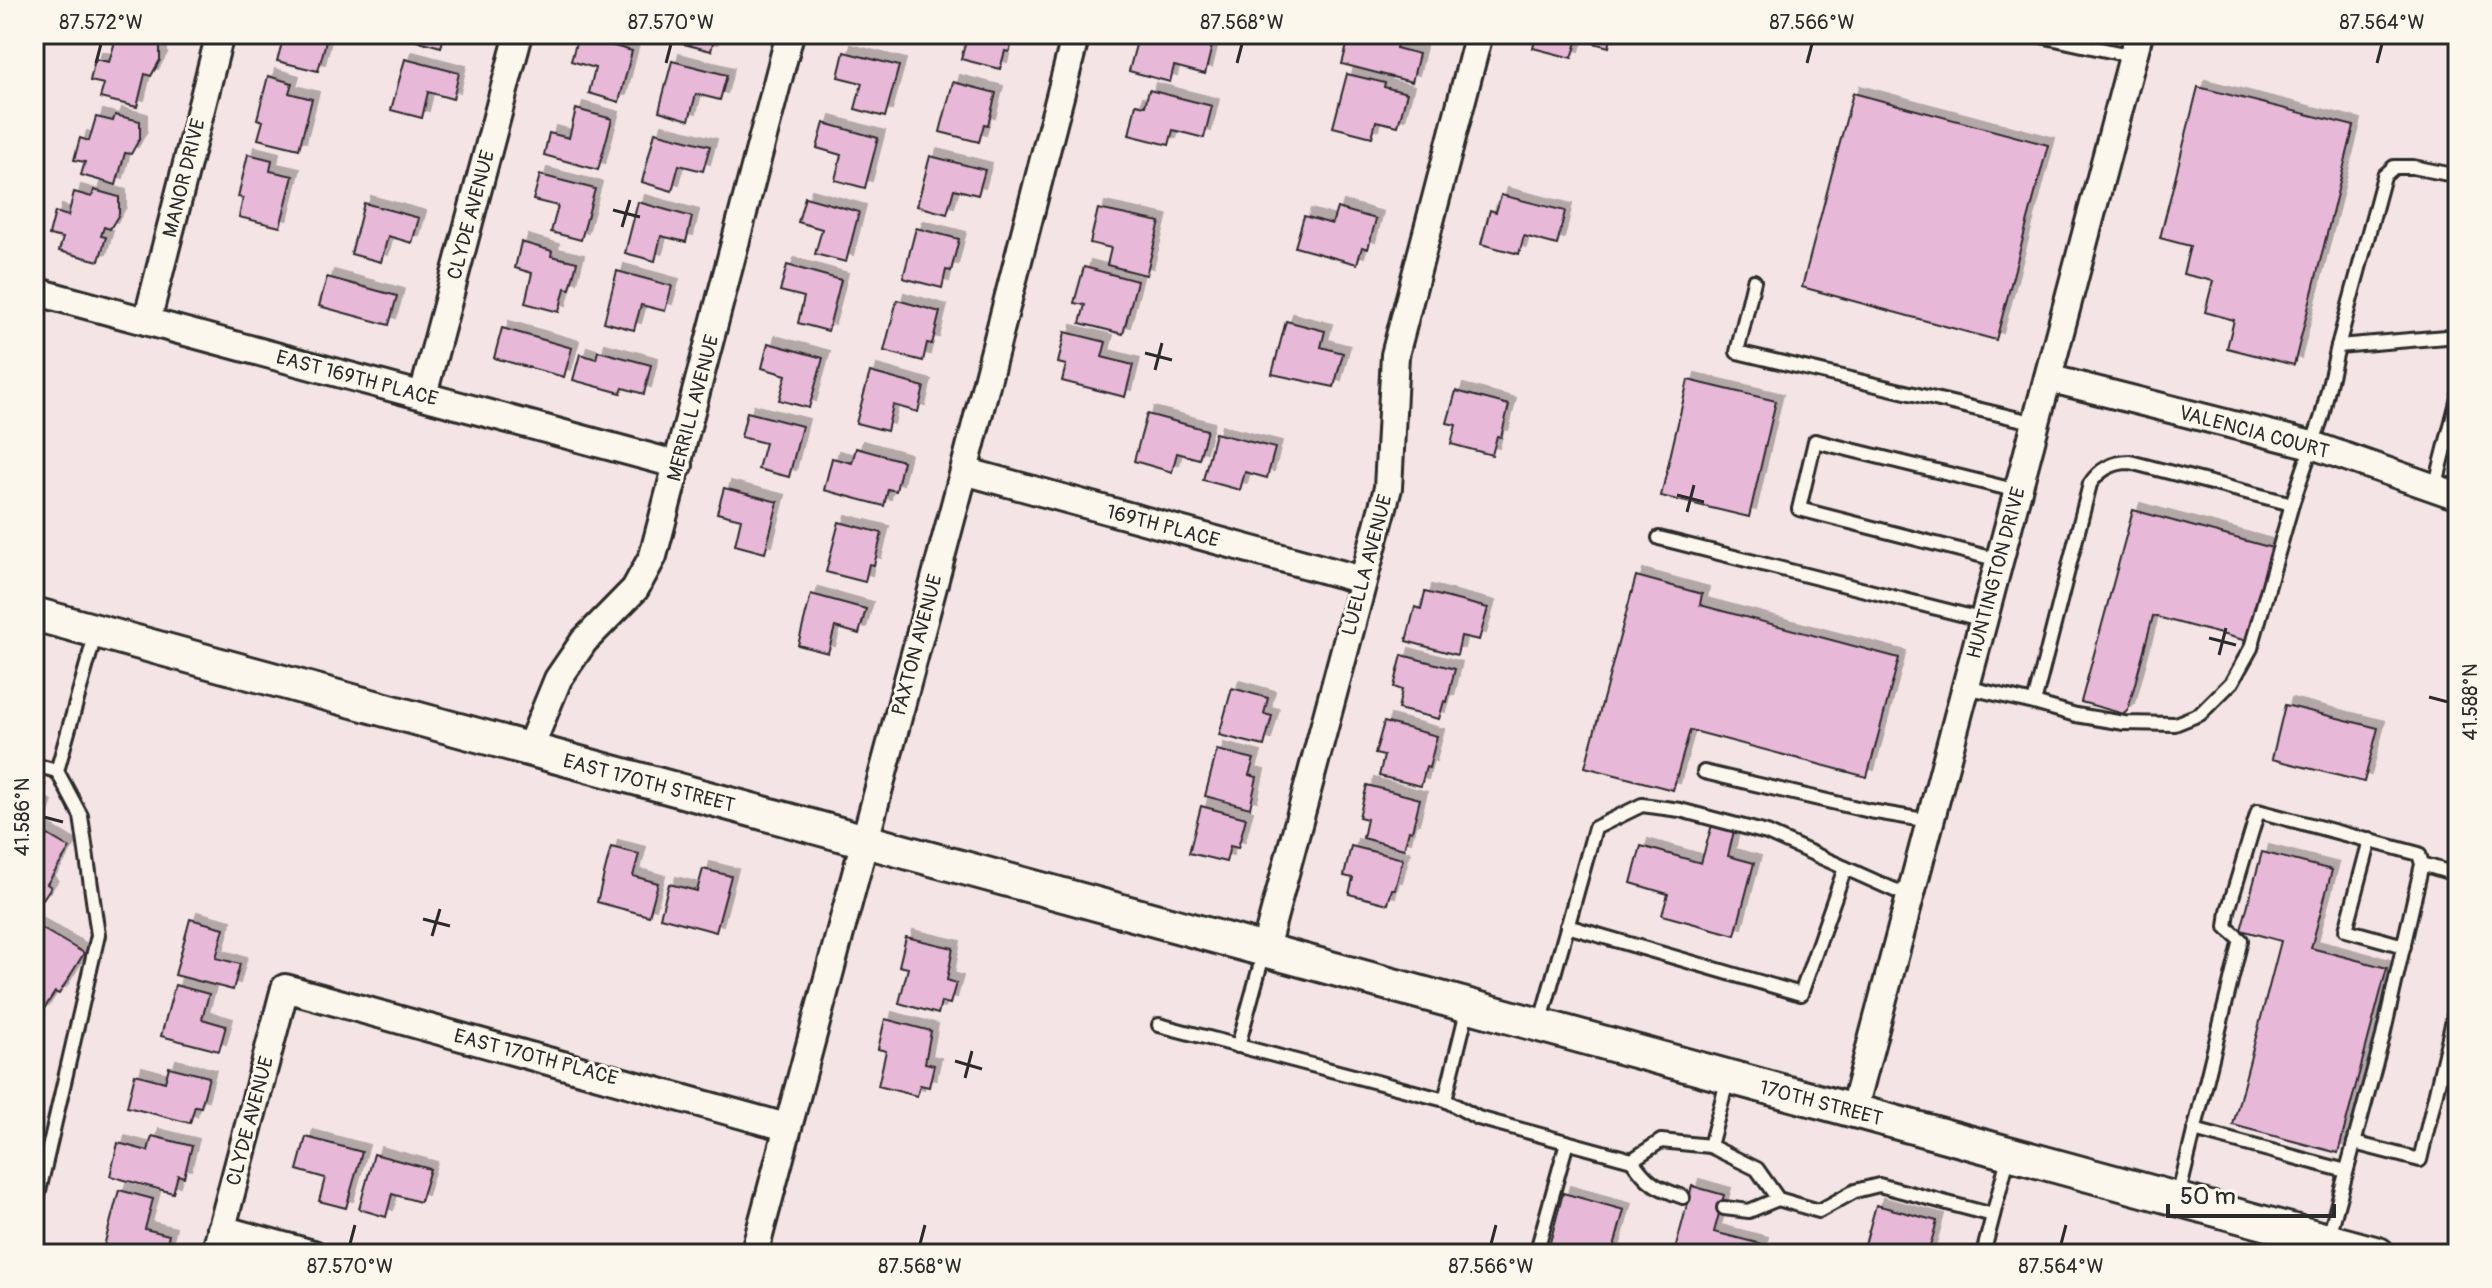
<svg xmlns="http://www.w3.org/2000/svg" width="2492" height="1288" viewBox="0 0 2492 1288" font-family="Pangolin,sans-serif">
<defs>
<filter id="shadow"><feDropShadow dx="7" dy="-7" stdDeviation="0" flood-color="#0004"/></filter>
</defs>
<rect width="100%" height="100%" fill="#f5e4e6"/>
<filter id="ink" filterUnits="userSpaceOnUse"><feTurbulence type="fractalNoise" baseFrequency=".0125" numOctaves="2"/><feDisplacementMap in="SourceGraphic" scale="16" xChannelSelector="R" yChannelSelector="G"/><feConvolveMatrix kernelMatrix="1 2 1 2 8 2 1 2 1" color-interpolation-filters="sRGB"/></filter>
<g filter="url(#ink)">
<!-- building -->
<g fill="#e8b8d8" stroke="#2b2b2b" stroke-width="2" filter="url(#shadow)">
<path d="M278,34H328L318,71L277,61L282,43L276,41Z"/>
<path d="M412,34H445L441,47L411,39Z"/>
<path d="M683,34H715L711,51L680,43Z"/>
<path d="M876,34H905L903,41Z"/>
<path d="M968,34H1014L1009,52L1005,51L1000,69L961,59Z"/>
<path d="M1148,34H1180L1213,42L1205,74L1174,66L1170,82L1129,71L1137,41L1146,42Z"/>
<path d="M1350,34H1399L1396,48L1419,54L1412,82L1342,64Z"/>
<path d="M1537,34H1612L1609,47L1578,39L1572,58L1533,48Z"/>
<path d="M578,36L632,51L619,102L589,93L595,68L571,61Z"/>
<path d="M135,37L160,43V60L151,76L145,74L137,107L100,98L104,84L90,81L95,59L109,62L116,38L134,43Z"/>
<path d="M844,52L899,66L885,117L855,109L862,83L838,77Z"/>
<path d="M405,59L459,73L453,99L428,92L422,118L391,110Z"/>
<path d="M672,61L727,75L720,100L696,94L689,120L659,111Z"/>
<path d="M1347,74L1385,83L1384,87L1407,93L1398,126L1376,121L1372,137L1333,127Z"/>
<path d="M268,76L292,83L289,93L312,99L299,149L258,139L263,121L257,119Z"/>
<path d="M953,82L996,93L988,125L984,124L979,142L940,132Z"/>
<path d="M2198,87L2354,126L2294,365L2227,348L2234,320L2205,312L2213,281L2183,274L2190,246L2160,238Z"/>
<path d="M1149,90L1212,106L1204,138L1173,130L1169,145L1129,135L1136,104L1145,106Z"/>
<path d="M1853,93L2048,145L1996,340L1802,287Z"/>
<path d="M576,109L612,119L598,170L544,155L549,133L569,138Z"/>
<path d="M115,115L140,121V138L131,154L125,153L116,185L81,175L85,162L74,160L80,138L89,141L96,117L113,121Z"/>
<path d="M824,123L878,138L865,188L835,180L841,155L817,148Z"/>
<path d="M655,132L710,146L703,171L679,165L672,191L642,182Z"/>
<path d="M248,154L272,160L270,171L293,176L280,227L239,217L243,198L238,197Z"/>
<path d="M930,156L985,170L978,195L954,189L947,214L917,206Z"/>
<path d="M540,175L595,189L581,240L551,232L558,206L533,200Z"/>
<path d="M94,190L119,197V214L110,229L104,227L101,236L106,237L99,261L59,251L63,238L49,235L55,212L68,216L74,192L92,197Z"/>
<path d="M1501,195L1565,211L1557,245L1524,236L1519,254L1481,244L1490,210L1496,212Z"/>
<path d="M805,197L859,212L846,262L815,254L822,229L798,222Z"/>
<path d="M638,202L692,217L686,242L661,236L655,261L625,253Z"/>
<path d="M364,203L419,218L412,243L388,236L381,262L351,254Z"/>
<path d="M1337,208L1376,219L1368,249L1362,247L1357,264L1295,247L1304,216L1332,224Z"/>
<path d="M1098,209L1160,222L1146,275L1107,265L1111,248L1090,243Z"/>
<path d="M916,228L959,239L951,271L946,270L942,288L903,278Z"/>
<path d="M521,242L552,251L551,256L577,262L570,289L565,288L559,312L525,303L532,273L515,268Z"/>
<path d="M787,265L841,280L828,331L798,323L804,297L780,291Z"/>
<path d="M1084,267L1137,281L1123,334L1080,323L1085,305L1074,303Z"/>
<path d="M617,271L672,286L665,311L641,305L634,330L604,322Z"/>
<path d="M327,277L397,296L389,325L319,306Z"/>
<path d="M897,300L940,312L932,344L927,343L923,361L884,351Z"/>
<path d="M1286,321L1325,331L1321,347L1343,353L1334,387L1272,374Z"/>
<path d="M502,328L572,348L564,377L494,358Z"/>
<path d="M1065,332L1106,342L1102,357L1133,365L1125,397L1062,381L1066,365L1058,363Z"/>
<path d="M768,343L823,358L809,408L779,400L786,375L762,368Z"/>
<path d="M598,351L651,365L644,394L623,388L621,393L573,380L580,354L596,359Z"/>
<path d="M870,372L924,387L918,412L893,405L887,431L856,423Z"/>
<path d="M1688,380L1776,401L1749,517L1661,496Z"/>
<path d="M1456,391L1509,405L1501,437L1497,436L1492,455L1451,444L1456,425L1447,423Z"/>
<path d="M747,412L802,426L789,477L758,469L765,443L741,437Z"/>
<path d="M1147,414L1207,430L1199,459L1177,453L1172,472L1134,461Z"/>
<path d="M1215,433L1275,448L1267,478L1245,472L1240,490L1203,480Z"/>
<path d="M856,448L903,461L896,491L888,489L884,506L824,490L832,458L852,463Z"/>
<path d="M724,488L778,502L765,553L735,545L741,519L717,513Z"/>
<path d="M2133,510L2276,549L2251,642L2153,616L2128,710L2124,714L2081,702Z"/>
<path d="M839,522L882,533L874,565L869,564L865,582L826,572Z"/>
<path d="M1636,576L1702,594L1700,605L1899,658L1867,777L1690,730L1673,790L1585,767Z"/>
<path d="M1425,592L1488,608L1479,640L1461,636L1457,655L1406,641L1415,607L1421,609Z"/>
<path d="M811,594L866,609L859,634L835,627L828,653L798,645Z"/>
<path d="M1402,655L1455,669L1447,702L1444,701L1439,719L1398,709L1402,690L1394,687Z"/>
<path d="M1232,688L1268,698L1264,714L1272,716L1264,746L1219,735Z"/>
<path d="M2285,705L2378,728L2364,782L2272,759Z"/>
<path d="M1384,722L1437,736L1429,768L1426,767L1421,786L1379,776L1384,756L1375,754Z"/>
<path d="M1217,750L1254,759L1249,775L1257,777L1250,808L1205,796Z"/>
<path d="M1367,785L1420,799L1412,831L1409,830L1404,849L1363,838L1367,819L1359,817Z"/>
<path d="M34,788L39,791L35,803L45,808L38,829L70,848L47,884L51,887L43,899L34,894Z"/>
<path d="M1201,806L1246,818L1238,848L1230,846L1226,862L1189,853Z"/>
<path d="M1712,825L1734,831L1728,856L1754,863L1735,935L1662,915L1668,894L1631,883L1641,846L1701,863Z"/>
<path d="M1351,846L1403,859L1395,889H1392L1388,904L1349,894L1353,878L1344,876Z"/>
<path d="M611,847L639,854L633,876L658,883L649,916L597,902Z"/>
<path d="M2262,852L2332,870L2311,948L2387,968L2338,1153L2233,1125L2281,941L2241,930Z"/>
<path d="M703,869L731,876L716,932L660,917L669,884L697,891Z"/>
<path d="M190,919L224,928L216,958L240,964L233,990L175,975Z"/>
<path d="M34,924L84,953L59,994L55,992L42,1012L34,1007Z"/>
<path d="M906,937L953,948L947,980L956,983L950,1004L941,1002L938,1014L899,1003L908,968L899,966Z"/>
<path d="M175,985L209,994L202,1019L226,1026L219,1051L161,1036Z"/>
<path d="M885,1019L931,1031L925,1063L934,1065L929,1087L920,1085L917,1096L878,1086L886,1051L878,1049Z"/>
<path d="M169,1067L209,1077L201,1107L195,1106L190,1123L127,1107L135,1074L165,1082Z"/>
<path d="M152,1136L192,1146L184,1177L178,1175L173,1193L110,1176L118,1143L148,1151Z"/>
<path d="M306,1137L362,1152L346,1208L319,1201L325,1178L297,1170Z"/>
<path d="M374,1154L430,1169L420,1202L392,1194L386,1217L359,1209Z"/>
<path d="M1692,1186L1724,1195L1714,1232L1761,1244L1759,1254H1674Z"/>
<path d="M119,1190L153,1199L145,1229L169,1235L164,1254H135L104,1246Z"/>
<path d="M1563,1193L1624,1210L1612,1254H1547Z"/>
<path d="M1876,1205L1937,1221L1928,1254H1860L1861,1248H1864Z"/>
</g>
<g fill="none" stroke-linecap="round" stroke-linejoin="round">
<defs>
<g id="service">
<path d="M2032,34L2133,56"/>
<path d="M1754,281L1737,352L2036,423"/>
<path d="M2338,346L2384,176L2394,167H2413L2458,176"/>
<path d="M2435,488L2458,398"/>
<path d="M2292,504L2322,416L2338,346L2458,336"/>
<path d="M1659,538L1984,620"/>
<path d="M1999,560L1799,509L1815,441L2018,491"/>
<path d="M1966,687L2034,703L2090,484C2099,470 2113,462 2130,462L2292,504L2251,648L2232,682L2200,714L2175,724L2124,723L2076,715L2034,703"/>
<path d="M34,765L57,771L96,632"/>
<path d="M1704,772L1870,811L1930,821"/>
<path d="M2370,840L2346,930L2404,946"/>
<path d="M2422,864L2458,875"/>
<path d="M1567,926L1801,994L1845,868"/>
<path d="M1540,1024L1595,828L1642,805L1680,810L1767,833L1910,897"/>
<path d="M1159,1025L1445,1100L1478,1118L1632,1160L1661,1141L1710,1146L1757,1169L1778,1199L1819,1211L1855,1191L1879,1185L1993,1215"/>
<path d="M1238,1046L1264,952"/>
<path d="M1445,1100L1468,1007"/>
<path d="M2194,1130L2346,1171"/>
<path d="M2354,1143L2420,1160L2458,999"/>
<path d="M1710,1146L1728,1078"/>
<path d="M1632,1160C1648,1184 1657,1188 1683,1197"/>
<path d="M2178,1197L2241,940L2226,927L2228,911L2258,811L2419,854L2422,864L2383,1036L2328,1240"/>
<path d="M1724,1208L1749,1211L1778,1199"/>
<path d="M34,1213L98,935L81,816L57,771"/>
<path d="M1536,1254L1567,1142"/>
<path d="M1983,1254L2009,1154"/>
</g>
<g id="minor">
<path d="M34,291L679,465"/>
<path d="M147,321L220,34"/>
<path d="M2048,378L2312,445L2458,496"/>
<path d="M423,395L519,34"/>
<path d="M964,471L1362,580"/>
<path d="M529,750L558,679L584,641L635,589L653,556L790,34"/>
<path d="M1264,952L1388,488L1395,355L1479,34"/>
<path d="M1853,1112L2139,34"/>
<path d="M221,1229L313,1254"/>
<path d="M215,1254L285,988L786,1127"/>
<path d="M754,1254L964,471L1076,34"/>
</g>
<path id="tertiary" d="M34,614L2378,1254"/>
</defs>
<!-- service casing -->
<use href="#service" stroke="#2b2b2b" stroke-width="18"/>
<!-- minor casing -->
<use href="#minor" stroke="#2b2b2b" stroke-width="32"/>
<!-- tertiary casing -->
<use href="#tertiary" stroke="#2b2b2b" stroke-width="38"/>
<!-- service -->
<use href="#service" stroke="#fbf7ec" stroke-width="12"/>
<!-- minor -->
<use href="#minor" stroke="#fbf7ec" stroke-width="26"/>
<!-- tertiary -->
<use href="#tertiary" stroke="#fbf7ec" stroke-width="32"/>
</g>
</g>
<!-- ticks -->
<path fill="none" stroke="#2b2b2b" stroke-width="3" d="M96,63L101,44M666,63L671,44M1237,63L1242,44M1807,63L1812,44M2377,63L2382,44M613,210L640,217M622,227L630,200M1145,353L1172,360M1155,370L1162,343M1677,495L1704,502M1687,512L1694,485M2209,638L2236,645M2219,655L2226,628M2429,697L2448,702M44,817L63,822M423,919L450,926M432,936L440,909M955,1061L982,1069M965,1078L972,1051M350,1244L355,1225M920,1244L925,1225M1491,1244L1496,1225M2061,1244L2066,1225"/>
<g text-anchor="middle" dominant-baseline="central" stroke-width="6" stroke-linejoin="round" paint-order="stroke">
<!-- street labels -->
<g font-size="20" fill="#2b2b2b" stroke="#fbf7ec">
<text transform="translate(184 178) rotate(-76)">MANOR DRIVE</text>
<text transform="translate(471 215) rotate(-75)">CLYDE AVENUE</text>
<text transform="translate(357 378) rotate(15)">EAST 169TH PLACE</text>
<text transform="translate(693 408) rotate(-75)">MERRILL AVENUE</text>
<text transform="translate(2254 432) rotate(15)">VALENCIA COURT</text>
<text transform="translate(1163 526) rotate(15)">169TH PLACE</text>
<text transform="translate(1367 565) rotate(-75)">LUELLA AVENUE</text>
<text transform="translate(1996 573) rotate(-75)">HUNTINGTON DRIVE</text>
<text transform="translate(917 645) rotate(-75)">PAXTON AVENUE</text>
<text transform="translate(649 783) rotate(15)">EAST 170TH STREET</text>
<text transform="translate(536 1057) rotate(15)">EAST 170TH PLACE</text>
<text transform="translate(1821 1103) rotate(15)">170TH STREET</text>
<text transform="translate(250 1121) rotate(-75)">CLYDE AVENUE</text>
</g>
</g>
<!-- margin -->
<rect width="2492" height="1288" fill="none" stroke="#fbf7ec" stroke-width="88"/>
<!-- scale -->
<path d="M2168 1204v12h166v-12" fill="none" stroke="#2b2b2b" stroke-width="4"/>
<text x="2180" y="1204" font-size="24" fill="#2b2b2b" stroke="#fbf7ec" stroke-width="6" paint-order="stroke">50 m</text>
<rect x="44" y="44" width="2404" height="1200" fill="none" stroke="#2b2b2b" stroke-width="3"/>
<g font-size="20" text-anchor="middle" fill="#2b2b2b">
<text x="101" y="29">87.572°W</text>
<text x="671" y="29">87.570°W</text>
<text x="1242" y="29">87.568°W</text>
<text x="1812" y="29">87.566°W</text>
<text x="2382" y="29">87.564°W</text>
<text transform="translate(2470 702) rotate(-90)" y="7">41.588°N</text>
<text transform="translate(22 817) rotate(-90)" y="7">41.586°N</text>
<text x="350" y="1273">87.570°W</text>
<text x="920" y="1273">87.568°W</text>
<text x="1491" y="1273">87.566°W</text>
<text x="2061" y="1273">87.564°W</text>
</g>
</svg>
